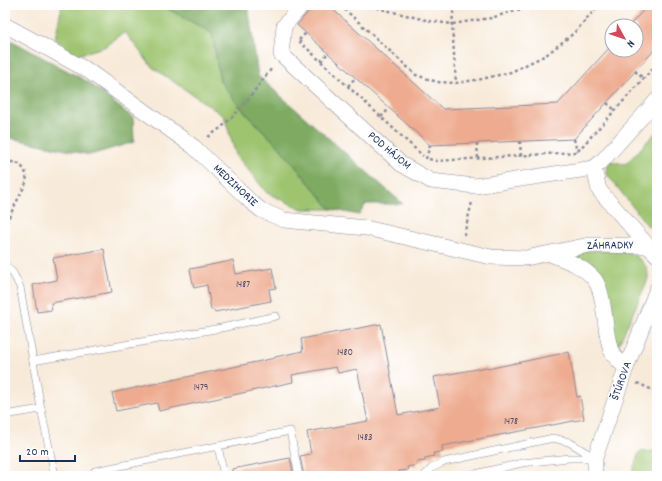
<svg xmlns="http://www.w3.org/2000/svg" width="662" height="481" viewBox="0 0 662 481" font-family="Dekko,sans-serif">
<rect width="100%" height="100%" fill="#fff"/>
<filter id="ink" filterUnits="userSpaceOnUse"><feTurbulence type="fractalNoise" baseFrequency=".025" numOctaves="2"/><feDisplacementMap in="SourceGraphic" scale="8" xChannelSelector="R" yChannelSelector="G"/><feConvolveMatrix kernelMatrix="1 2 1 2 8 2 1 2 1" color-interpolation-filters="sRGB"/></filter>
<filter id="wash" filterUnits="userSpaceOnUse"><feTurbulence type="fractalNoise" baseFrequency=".012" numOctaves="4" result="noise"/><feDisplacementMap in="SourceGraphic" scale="16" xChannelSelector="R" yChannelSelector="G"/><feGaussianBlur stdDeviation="0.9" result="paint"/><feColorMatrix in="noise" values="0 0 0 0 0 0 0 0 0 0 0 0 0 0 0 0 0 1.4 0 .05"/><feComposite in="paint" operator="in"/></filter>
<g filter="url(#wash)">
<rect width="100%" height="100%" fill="#f8ead9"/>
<!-- green -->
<g fill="#9ec46f" stroke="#5c7a66">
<path d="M62,5H161L212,33L220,81L241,108L280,148L331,209H302L267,193L236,155L224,116L152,67L125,32L104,47L77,55L55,39Z"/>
<path d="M657,131V234L647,225L607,174V166L611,161L623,164L627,163Z"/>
<path d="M578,251C592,251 608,250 622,251C634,253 649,263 648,277C648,280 646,283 645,286L619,344L616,345L596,271C588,263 581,259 571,255Z"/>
<path d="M657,451V476H631L639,452Z"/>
</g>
<!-- forest -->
<g fill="#7eaa62" stroke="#4c6c60">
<path d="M161,5H248L258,76L403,204H366L359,215L331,209L280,148L241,108L220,81L212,33Z"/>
<path d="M5,37L88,82L133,118L134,142L90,155L10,138L5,139Z"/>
</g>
<g id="blocks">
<!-- building -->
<g fill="#eeab8f">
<path d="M311,5H328L443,109L558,104L612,45V50H636V26H629L648,5H657V47L574,139L430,145L297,25L309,11Z"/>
<path d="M104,249L112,292L51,303L52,310L37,312L33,285L57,280L53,258Z"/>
<path d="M233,260L236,274L272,268L276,288L269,289L271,301L215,312L214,310H211L207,285L194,288L190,269L226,262Z"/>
<path d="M381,324L398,415L440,407L434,377L487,367V369L569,352L577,397L580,396L584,419L442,446L443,452L433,453L434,456L425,458V461L416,462L417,465L407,467L408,470L399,471L400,474L392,476H304L300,456L311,454L307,432L368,421L357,369L338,373L336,367L292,375L293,382L159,411L157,403L116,411L112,393L275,358V357L303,351L301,339Z"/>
<path d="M290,458L294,476H232V469Z"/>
</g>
</g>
</g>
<g filter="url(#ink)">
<use href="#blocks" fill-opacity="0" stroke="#8a8c9c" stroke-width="1"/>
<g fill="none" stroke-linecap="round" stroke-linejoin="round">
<defs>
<g id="lane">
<path d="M5,265L13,273L20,287L33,361L41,409L55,476"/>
<path d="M33,361L221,328L276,316"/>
<path d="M5,415L41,409"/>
<path d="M96,476L95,471L218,446"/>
<path d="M224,476L218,446L290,431L299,476"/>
<path d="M424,476L432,468L444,462L553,438L569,442L595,458"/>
<path d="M467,476L522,463L569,458H595"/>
</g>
<g id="street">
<path d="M302,5L284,26L281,54L401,164L431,181L475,186L594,168L603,160L657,100"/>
<path d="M5,25L87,70L194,147L251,202L261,210L284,220L366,228L491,257L526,258L589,245L648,246"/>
<path d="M594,168L599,190L648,246L657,255"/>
<path d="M550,254C566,260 584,266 595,280C605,295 604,325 609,343C610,346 610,350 612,352C615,358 621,363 626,368"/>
<path d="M595,476V458L626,368L657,289"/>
</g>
</defs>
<!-- lane casing -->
<use href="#lane" stroke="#8a8c9c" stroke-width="8"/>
<!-- street casing -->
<use href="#street" stroke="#8a8c9c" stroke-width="16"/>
<!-- path -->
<g stroke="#8a8c9c" stroke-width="2.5" stroke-dasharray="3 3" stroke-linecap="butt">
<path d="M340,5L416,75L437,82L456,83L482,79L511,72L546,55L574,33L599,5"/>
<path d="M365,5L430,21L452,24L491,18L534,5"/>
<path d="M454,5L452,24L456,83"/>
<path d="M299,40L306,33"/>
<path d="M299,41L423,156"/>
<path d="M321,61L328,53"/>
<path d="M635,71L644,79"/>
<path d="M348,86L355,78"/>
<path d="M607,103L615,110"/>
<path d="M381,117L389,109"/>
<path d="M208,137L222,127L241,108L272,68"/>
<path d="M574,139L577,152"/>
<path d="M520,141L521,156"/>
<path d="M477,143L478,158"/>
<path d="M426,159L430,145"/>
<path d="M429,159L437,161L577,152L657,64"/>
<path d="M5,160L19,164L25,170L27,181L5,225"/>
<path d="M464,235L472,202"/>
<path d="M637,383L657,392"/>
</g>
<!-- lane -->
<use href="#lane" stroke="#fff" stroke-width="7"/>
<!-- street -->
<use href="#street" stroke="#fff" stroke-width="15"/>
</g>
</g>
<g text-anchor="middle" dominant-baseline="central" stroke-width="3" stroke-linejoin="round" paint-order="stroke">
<!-- number labels -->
<g font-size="10" fill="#504e6a">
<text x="243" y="285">1487</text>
<text x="345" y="353">1480</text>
<text x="201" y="388">1479</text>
<text x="511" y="422">1478</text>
<text x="365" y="438">1483</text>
</g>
<!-- street labels -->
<g font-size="12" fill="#1b2f5e" stroke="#fff">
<text transform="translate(389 151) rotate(40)">POD HÁJOM</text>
<text transform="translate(235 186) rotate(43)">MEDZIHORIE</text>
<text transform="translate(610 246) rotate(-1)">ZÁHRADKY</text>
<text transform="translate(622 381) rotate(-70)">ŠTÚROVA</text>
</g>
</g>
<!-- margin -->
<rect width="662" height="481" fill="none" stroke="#fff" stroke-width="20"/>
<!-- north arrow -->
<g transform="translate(624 38) rotate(130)"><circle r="19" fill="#ffffff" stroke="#a4acbf"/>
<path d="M0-3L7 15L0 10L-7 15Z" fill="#d1495b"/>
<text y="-6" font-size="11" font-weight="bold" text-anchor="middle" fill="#1b2f5e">N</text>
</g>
<!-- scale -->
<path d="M20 455v6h55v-6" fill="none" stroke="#1b2f5e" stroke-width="2"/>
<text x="26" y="455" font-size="12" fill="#1b2f5e" stroke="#ffffff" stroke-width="3" paint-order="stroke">20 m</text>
</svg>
